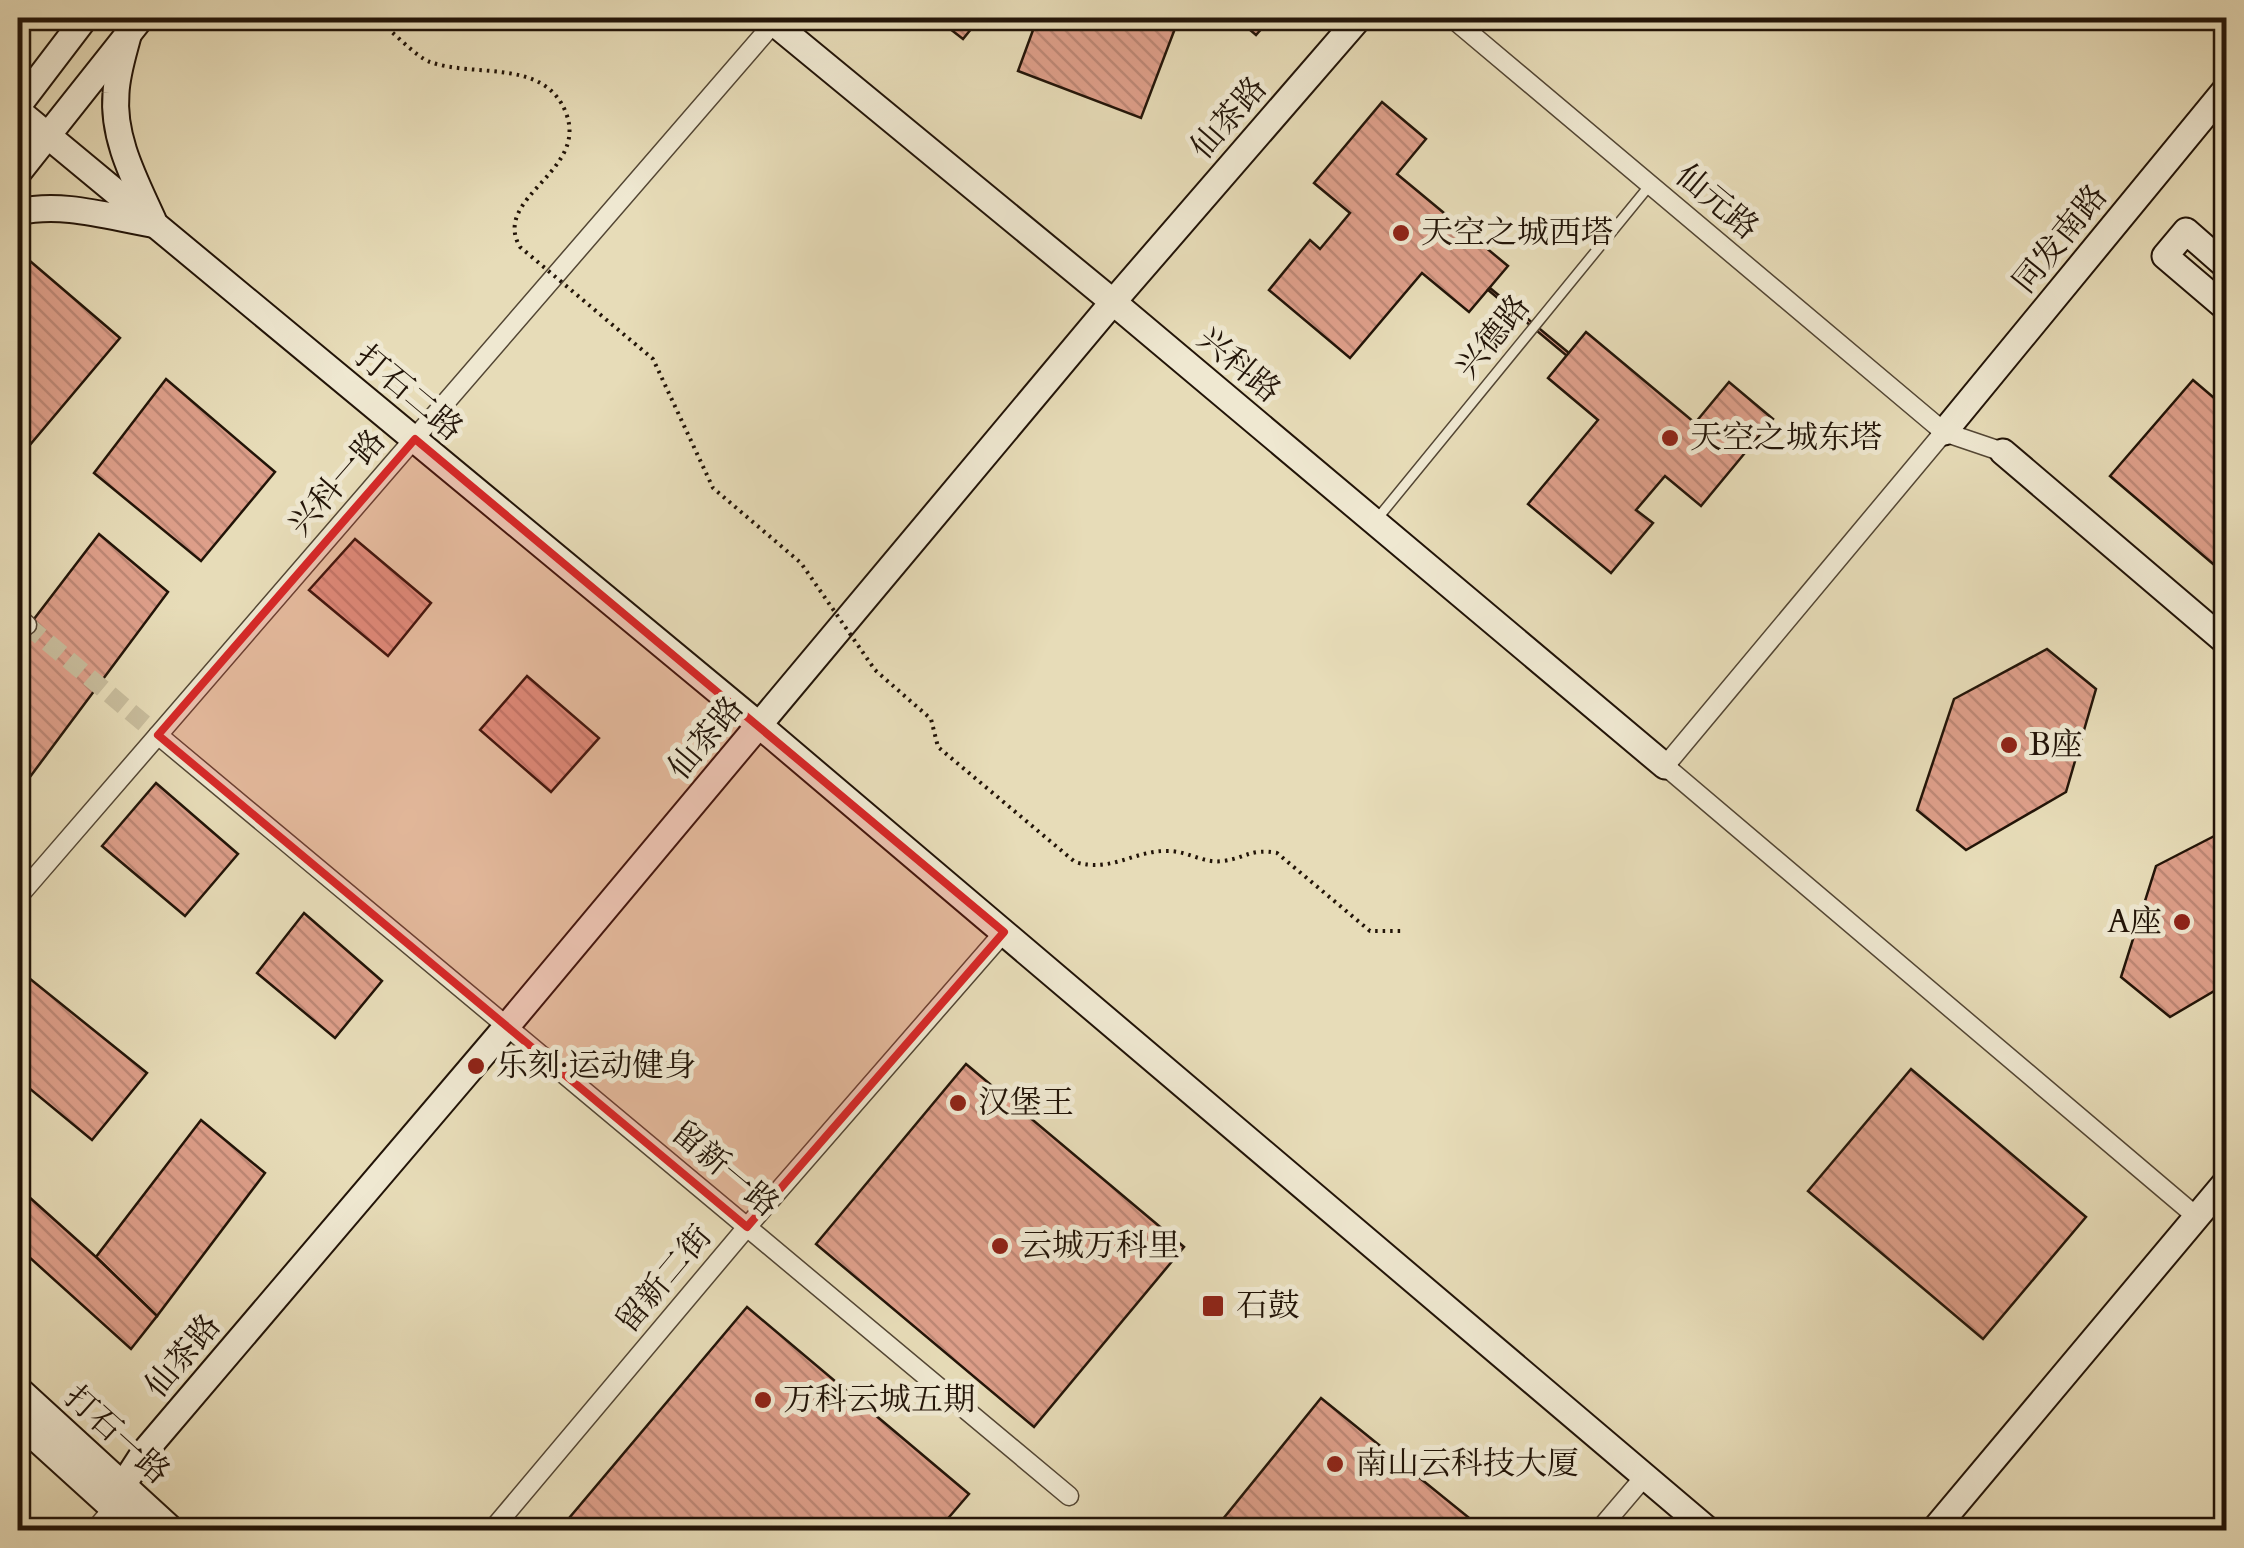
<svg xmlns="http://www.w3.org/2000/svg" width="2244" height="1548" viewBox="0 0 2244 1548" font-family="Cardo,'Noto Serif SC',serif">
<defs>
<pattern id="building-back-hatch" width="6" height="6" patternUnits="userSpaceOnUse" patternTransform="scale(2.5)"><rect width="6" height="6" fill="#de9f8a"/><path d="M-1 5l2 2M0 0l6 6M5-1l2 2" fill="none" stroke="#be8876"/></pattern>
</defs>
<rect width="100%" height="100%" fill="#e7dcb8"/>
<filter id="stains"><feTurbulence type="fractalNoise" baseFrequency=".002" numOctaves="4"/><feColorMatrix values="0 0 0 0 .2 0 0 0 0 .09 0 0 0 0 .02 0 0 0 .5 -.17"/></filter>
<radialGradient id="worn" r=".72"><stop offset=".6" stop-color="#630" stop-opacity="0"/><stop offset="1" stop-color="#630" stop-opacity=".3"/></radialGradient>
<!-- building -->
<g fill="url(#building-back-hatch)" stroke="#221408" stroke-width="2.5">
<path d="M936,18H980L963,39Z"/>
<path d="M1026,18H1179L1141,118L1018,71L1036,22Z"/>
<path d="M1236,18H1271L1256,35Z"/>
<path d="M1382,102L1426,139L1397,174L1508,266L1469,312L1422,273L1350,358L1269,290L1310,240L1320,249L1350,213L1314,183Z"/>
<path d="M30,261L120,338L18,459V276Z"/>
<path d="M1490,288L1569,353L1567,356L1488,290Z"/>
<path d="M1586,332L1695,423L1729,382L1773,419L1701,506L1665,476L1636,510L1653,523L1611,573L1528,504L1598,420L1548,378Z"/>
<path d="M166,379L275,472L201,561L94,473Z"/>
<path d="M2193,380L2226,408V575L2110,476Z"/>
<path d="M99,534L168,592L18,793V640Z"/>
<path d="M355,539L431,603L388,656L309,590Z"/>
<path d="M2047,649L2096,689L2066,792L1966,850L1917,810L1954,699Z"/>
<path d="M527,676L599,738L551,792L480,730Z"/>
<path d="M156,783L238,854L185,916L102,846Z"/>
<path d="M2226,830V984L2170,1017L2121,977L2156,866Z"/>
<path d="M304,913L382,981L335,1038L257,973Z"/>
<path d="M24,974L147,1073L92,1140L18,1079V981Z"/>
<path d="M966,1064L1184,1247L1034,1427L816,1244Z"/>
<path d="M1911,1069L2086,1217L1983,1339L1808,1191Z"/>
<path d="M201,1120L265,1173L157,1316L96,1257Z"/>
<path d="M18,1187L96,1257L157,1316L131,1349L18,1247Z"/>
<path d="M747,1307L969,1494L938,1530H559Z"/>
<path d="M1321,1398L1484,1530H1214Z"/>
</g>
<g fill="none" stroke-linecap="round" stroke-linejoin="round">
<!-- street-tunnel -->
<path stroke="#c9be9e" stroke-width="18" stroke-dasharray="18 9" stroke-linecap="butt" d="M27,625L158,735"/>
<defs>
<g id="lane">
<path d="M1377,519L1650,185"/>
<path d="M89,1530L108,1507"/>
</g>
<g id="street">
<path d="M1452,18L1944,432L2003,452"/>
<path d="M1944,432L1665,766L2197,1217"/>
<path d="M18,617L27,625"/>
<path d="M158,735L1069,1496"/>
<path d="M18,897L778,18"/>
<path d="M492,1530L747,1227L1004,932"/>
<path d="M1599,1530L1645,1476"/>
</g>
<g id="secondary">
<path d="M768,18L1113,302L1665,766"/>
<path d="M129,32C124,52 117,72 116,93C112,138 135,180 153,220"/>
<path d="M18,106L85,18"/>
<path d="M18,111L759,725L1708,1530"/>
<path d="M18,173L141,18"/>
<path d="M18,212C62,202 106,216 151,224"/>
<path d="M2226,266L2186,231L2165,256L2226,308"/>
<path d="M1944,432L2226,89"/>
<path d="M2003,452L2226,642"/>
<path d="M18,1389L172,1530"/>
<path d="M18,1422L137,1530"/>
<path d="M110,1505L145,1451L507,1026L1113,302L1359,18"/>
<path d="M1934,1530L2226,1182"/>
</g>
</defs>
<!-- lane casing -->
<use href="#lane" stroke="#534634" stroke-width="12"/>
<!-- street casing -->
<use href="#street" stroke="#534634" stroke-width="21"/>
<!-- secondary casing -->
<use href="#secondary" stroke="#221408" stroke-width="29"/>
<!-- lane -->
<use href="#lane" stroke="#efe8d1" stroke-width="9"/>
<!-- street -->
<use href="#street" stroke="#efe8d1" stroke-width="18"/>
<!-- secondary -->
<use href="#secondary" stroke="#efe8d1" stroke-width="25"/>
<!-- path-bridge -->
<path stroke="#221408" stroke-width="4" stroke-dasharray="2.5 5" stroke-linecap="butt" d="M376,18C389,28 416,57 430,62C475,78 545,58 566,113C589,172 491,197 520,247L653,359L713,488L801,563L875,670L931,719L938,747L1075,862C1112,873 1134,850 1168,851C1188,851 1204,864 1223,861C1246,858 1251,848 1277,853L1370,931H1401"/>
</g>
<!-- marked area -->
<path fill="#d62828" fill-opacity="0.2" stroke="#d62828" stroke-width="8" stroke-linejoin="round" d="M415,439L1004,932L747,1227L158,735Z"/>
<!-- markers -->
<g fill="#8f2418" stroke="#efe8d1" stroke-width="4">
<circle cx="1401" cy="233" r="10"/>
<circle cx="1670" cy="438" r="10"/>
<circle cx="2009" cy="745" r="10"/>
<circle cx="2182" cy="922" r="10"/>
<circle cx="476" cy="1066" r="10"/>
<circle cx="958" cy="1103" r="10"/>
<circle cx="1000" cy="1246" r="10"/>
<rect x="1201" y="1294" width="24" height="24" rx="5"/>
<circle cx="763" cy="1400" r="10"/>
<circle cx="1335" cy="1464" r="10"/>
</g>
<g text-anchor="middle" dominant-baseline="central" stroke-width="10" stroke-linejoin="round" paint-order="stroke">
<!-- street labels -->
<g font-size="32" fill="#221408" stroke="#efe8d1">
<text transform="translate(1229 118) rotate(-49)">仙茶路</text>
<text transform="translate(1717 202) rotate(40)">仙元路</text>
<text transform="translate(2060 239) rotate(-51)">同发南路</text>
<text transform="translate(1493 337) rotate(-51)">兴德路</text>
<text transform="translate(1239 365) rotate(40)">兴科路</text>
<text transform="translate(409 393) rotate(40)">打石二路</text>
<text transform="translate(337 483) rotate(-49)">兴科一路</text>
<text transform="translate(706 738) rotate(-50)">仙茶路</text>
<text transform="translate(725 1169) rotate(40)">留新一路</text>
<text transform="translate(664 1279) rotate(-50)">留新二街</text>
<text transform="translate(183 1356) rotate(-50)">仙茶路</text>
<text transform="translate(117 1435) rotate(42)">打石一路</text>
</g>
<!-- poi labels -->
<g font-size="32" fill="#221408" stroke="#efe8d1" text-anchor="start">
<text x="1421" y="233">天空之城西塔</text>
<text x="1690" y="438">天空之城东塔</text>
<text x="2029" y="745">B座</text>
<text x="2162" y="922" text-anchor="end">A座</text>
<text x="496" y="1066">乐刻·运动健身</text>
<text x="978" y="1103">汉堡王</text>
<text x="1020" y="1246">云城万科里</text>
<text x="1236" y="1306">石鼓</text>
<text x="783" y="1400">万科云城五期</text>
<text x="1355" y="1464">南山云科技大厦</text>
</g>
</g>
<!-- margin -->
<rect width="2244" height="1548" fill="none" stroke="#e7dcb8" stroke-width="60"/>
<rect x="20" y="20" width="2204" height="1508" fill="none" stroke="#221408" stroke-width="5"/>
<rect x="30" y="30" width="2184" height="1488" fill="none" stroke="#221408" stroke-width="2.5"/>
<rect width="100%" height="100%" filter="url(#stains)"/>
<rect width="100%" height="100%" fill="url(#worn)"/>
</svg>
